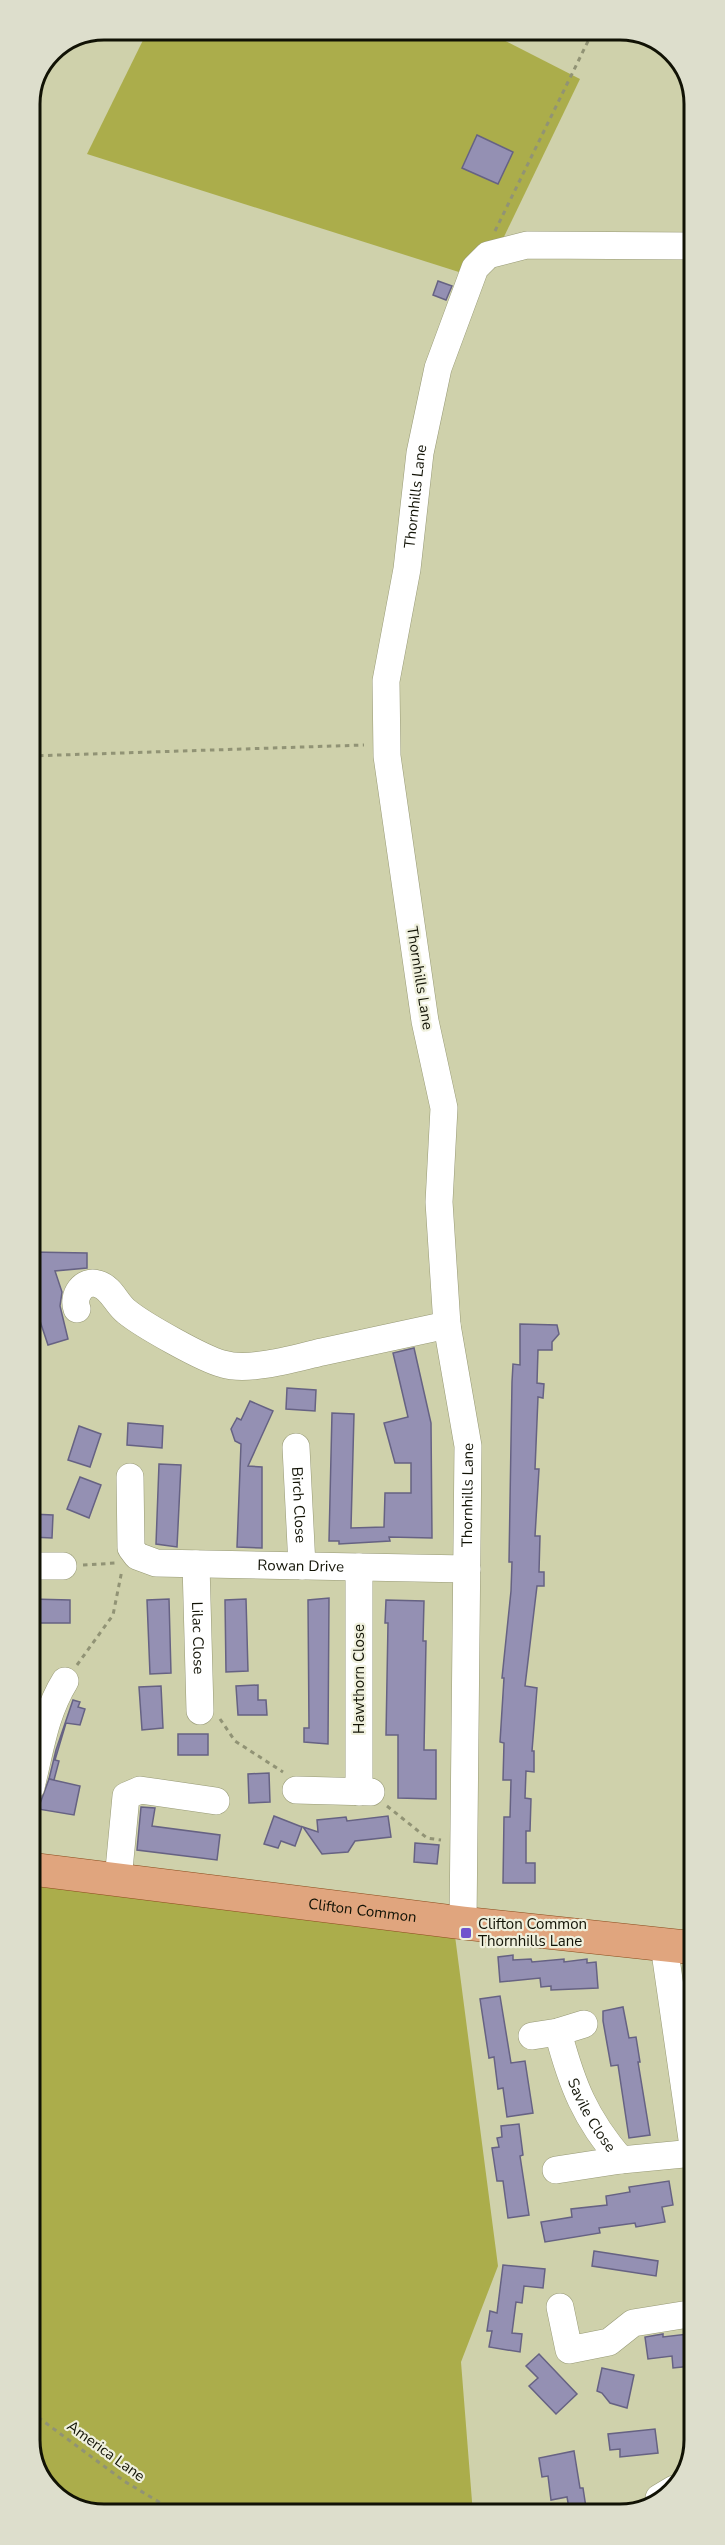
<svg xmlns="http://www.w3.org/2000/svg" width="725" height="2545" viewBox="0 0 725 2545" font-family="'Nunito Sans',sans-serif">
<rect width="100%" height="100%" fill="#cfd1ab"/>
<!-- green -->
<g fill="#abad4b">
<path d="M148,30H484L580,79L501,243L462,273L87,154Z"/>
<path d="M31,1869L455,1936L498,2266L461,2362L473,2514L100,2515L56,2497L32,2455Z"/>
</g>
<!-- building -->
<g fill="#9490b3" stroke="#666283" stroke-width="1.5">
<path d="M477,135L513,152L498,184L462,168Z"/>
<path d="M438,281L452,286L446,300L433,295Z"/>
<path d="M31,1252L87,1253V1268L55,1271L62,1292L60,1306L68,1339L48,1345L35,1306L31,1307V1290L36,1289Z"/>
<path d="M520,1324L557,1325L559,1334L552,1342V1350H538L537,1383L544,1384L543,1398L538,1397L535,1469H539L535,1536H540L539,1572H544V1586H537L525,1686L537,1688L532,1751H534V1772L526,1771L525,1798L531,1799L530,1831H526V1863H535V1883H503L504,1817H510L511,1780H503L504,1743L500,1742L504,1678H502L511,1591L512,1562H509L512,1382L513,1364L520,1365Z"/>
<path d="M414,1348L431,1423L432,1538L389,1537L390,1541L339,1544V1541H329L332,1413L354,1414L351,1528L384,1527L385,1493H411V1463H395L384,1423L408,1417L393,1353Z"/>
<path d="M287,1388L316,1390L315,1411L286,1409Z"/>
<path d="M250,1401L273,1411L248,1466L262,1467V1548L237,1547L241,1444L235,1441L231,1429L237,1418L241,1420Z"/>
<path d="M128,1423L163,1426L162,1448L127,1445Z"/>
<path d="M79,1426L101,1434L90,1467L68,1460Z"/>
<path d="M159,1464L181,1465L177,1547L156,1544Z"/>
<path d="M80,1477L101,1485L89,1518L67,1509Z"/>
<path d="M31,1514L53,1515L52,1538L31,1537Z"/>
<path d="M329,1598L328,1744L304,1742V1728H309L308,1600Z"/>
<path d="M31,1599L70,1600V1623H31Z"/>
<path d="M169,1599L171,1673L150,1674L147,1600Z"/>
<path d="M246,1599L248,1671L226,1672L225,1600Z"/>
<path d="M386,1600L424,1601L423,1641H426L424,1750H436V1799L398,1798V1735H386L388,1623H385Z"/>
<path d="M258,1685V1700H266L267,1715H238L236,1686Z"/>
<path d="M161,1686L163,1728L142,1730L139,1687Z"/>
<path d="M73,1700L80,1702L78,1707L85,1709L80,1725L66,1723L55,1760L59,1761L54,1780L49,1779L56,1750Z"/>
<rect x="178" y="1734" width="30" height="21"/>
<path d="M269,1773L270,1802L249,1803L248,1774Z"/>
<path d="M49,1779L80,1786L74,1815L38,1809Z"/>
<path d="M141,1807L155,1808L152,1826L220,1835L217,1860L137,1850Z"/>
<path d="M274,1816L302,1827L295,1846L281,1841L278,1848L264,1844Z"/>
<path d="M388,1816L391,1837L355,1841L348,1852L322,1854L303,1827L318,1832L317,1820L346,1817L347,1821Z"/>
<path d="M415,1843L439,1845L437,1864L414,1862Z"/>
<path d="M513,1955V1960L531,1959L532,1962L564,1959V1962L587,1959V1963L596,1962L598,1988L551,1990V1986L541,1987L540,1978L500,1982L498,1957Z"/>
<path d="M500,1996L511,2063L525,2061L533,2113L507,2117L503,2088L498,2089L494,2057L489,2058L480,1999Z"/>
<path d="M623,2007L629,2038L636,2037L640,2062H638L650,2135L629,2138L618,2065L611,2066L603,2021V2011Z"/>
<path d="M519,2124L523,2155L520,2156L529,2215L508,2218L503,2181H497L492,2148L499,2147L497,2138L502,2137L501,2126Z"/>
<path d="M669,2181L673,2205L662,2207L665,2222L636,2227L635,2223L599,2228L600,2233L545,2242L541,2222L572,2217L571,2209L607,2205L606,2196L630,2192L629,2187Z"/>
<path d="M594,2251L658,2261L656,2276L592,2266Z"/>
<path d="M503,2265L545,2269L543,2288L524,2286L522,2303L516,2302L512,2333L522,2334L520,2352L489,2347L492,2331H487L490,2311L497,2313Z"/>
<path d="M663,2334V2337L688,2334L692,2366L673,2368L672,2356L648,2359L645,2337Z"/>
<path d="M539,2354L577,2394L556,2414L529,2386L538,2378L526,2366Z"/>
<path d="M602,2368L634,2375L627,2408L610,2403L602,2393L597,2391Z"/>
<path d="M655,2429L658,2453L620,2457V2449L610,2450L608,2434Z"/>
<path d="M574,2451L580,2488H583L587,2514H570L567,2497L551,2500L548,2476L542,2477L539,2458Z"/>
</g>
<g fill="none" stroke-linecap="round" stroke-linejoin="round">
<defs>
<g id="minor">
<path d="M77,1309C72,1296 83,1279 98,1284C112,1288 116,1304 127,1312C143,1325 203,1359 223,1364C250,1372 295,1358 322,1352C364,1343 405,1334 447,1325"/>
<path id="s1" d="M296,1447L302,1566"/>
<path id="s2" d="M130,1477L131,1548L137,1556L156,1563L467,1569"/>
<path id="s3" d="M196,1564L200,1711"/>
<path d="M31,1566H63"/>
<path d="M31,1787C40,1751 45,1713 65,1681"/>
<path d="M296,1790L371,1792"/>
<path d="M359,1792V1567"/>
<path d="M118,1880L126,1796L140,1790L216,1801"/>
<path id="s4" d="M463,1923L468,1446L447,1325L439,1202L444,1108L425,1021L387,756L386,681L407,569L420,453L438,368L475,268L488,255L527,245L694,246"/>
<path d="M664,1945L695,2160"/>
<path id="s5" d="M558,2032C572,2085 585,2118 621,2160L694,2153"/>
<path d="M532,2036L558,2032L584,2024"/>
<path d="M556,2170L621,2160"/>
<path d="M560,2307L569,2350L609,2342L633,2323L695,2313"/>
<path d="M659,2498L674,2489"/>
</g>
<g id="major">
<path id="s6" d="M31,1869L463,1923L695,1948"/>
</g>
</defs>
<!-- minor casing -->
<use href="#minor" stroke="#979975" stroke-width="28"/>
<!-- major casing -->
<use href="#major" stroke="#8a4b1c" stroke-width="34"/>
<!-- path -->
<g stroke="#919375" stroke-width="3" stroke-dasharray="4.5 4.5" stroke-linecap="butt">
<path d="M495,231L593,31"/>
<path d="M30,756L364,745"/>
<path d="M83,1565L116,1563"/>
<path d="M77,1665L113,1615L122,1570"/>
<path d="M220,1719L235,1741L283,1772"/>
<path d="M387,1806L427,1838L441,1840"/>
<path d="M31,2412L124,2481L169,2508"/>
</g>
<!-- minor -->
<use href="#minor" stroke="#fff" stroke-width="27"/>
<!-- major -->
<use href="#major" stroke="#e0a57e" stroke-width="33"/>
</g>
<!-- markers -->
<rect fill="#7053cd" stroke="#eff0dd" stroke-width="2" x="460" y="1927" width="12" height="12" rx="3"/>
<g text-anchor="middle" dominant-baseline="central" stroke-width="4.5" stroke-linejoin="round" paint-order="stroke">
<!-- street labels -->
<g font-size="15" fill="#111205" stroke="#eff0dd">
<text stroke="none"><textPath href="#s4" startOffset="1436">Thornhills Lane</textPath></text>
<text transform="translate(420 978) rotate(81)">Thornhills Lane</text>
<text stroke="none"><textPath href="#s4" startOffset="428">Thornhills Lane</textPath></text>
<text stroke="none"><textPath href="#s1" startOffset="58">Birch Close</textPath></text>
<text stroke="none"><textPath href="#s2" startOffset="246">Rowan Drive</textPath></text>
<text stroke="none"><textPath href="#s3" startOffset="74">Lilac Close</textPath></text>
<text transform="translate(359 1679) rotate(-90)">Hawthorn Close</text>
<text stroke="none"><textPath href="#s6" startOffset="334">Clifton Common</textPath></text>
<text stroke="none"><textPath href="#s5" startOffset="90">Savile Close</textPath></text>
<text transform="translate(106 2451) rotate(36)">America Lane</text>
</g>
<!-- poi labels -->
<g font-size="15" fill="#111205" stroke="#eff0dd" text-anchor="start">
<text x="478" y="1924">Clifton Common<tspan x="478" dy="17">Thornhills Lane</tspan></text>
</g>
</g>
<!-- crop -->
<path d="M0 0H725V2545H0ZM104 40H620A64 64 0 0 1 684 104V2440A64 64 0 0 1 620 2504H104A64 64 0 0 1 40 2440V104A64 64 0 0 1 104 40Z" fill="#dddecc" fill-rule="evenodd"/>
<path fill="none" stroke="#111205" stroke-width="3" d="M104 40H620A64 64 0 0 1 684 104V2440A64 64 0 0 1 620 2504H104A64 64 0 0 1 40 2440V104A64 64 0 0 1 104 40Z"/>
</svg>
